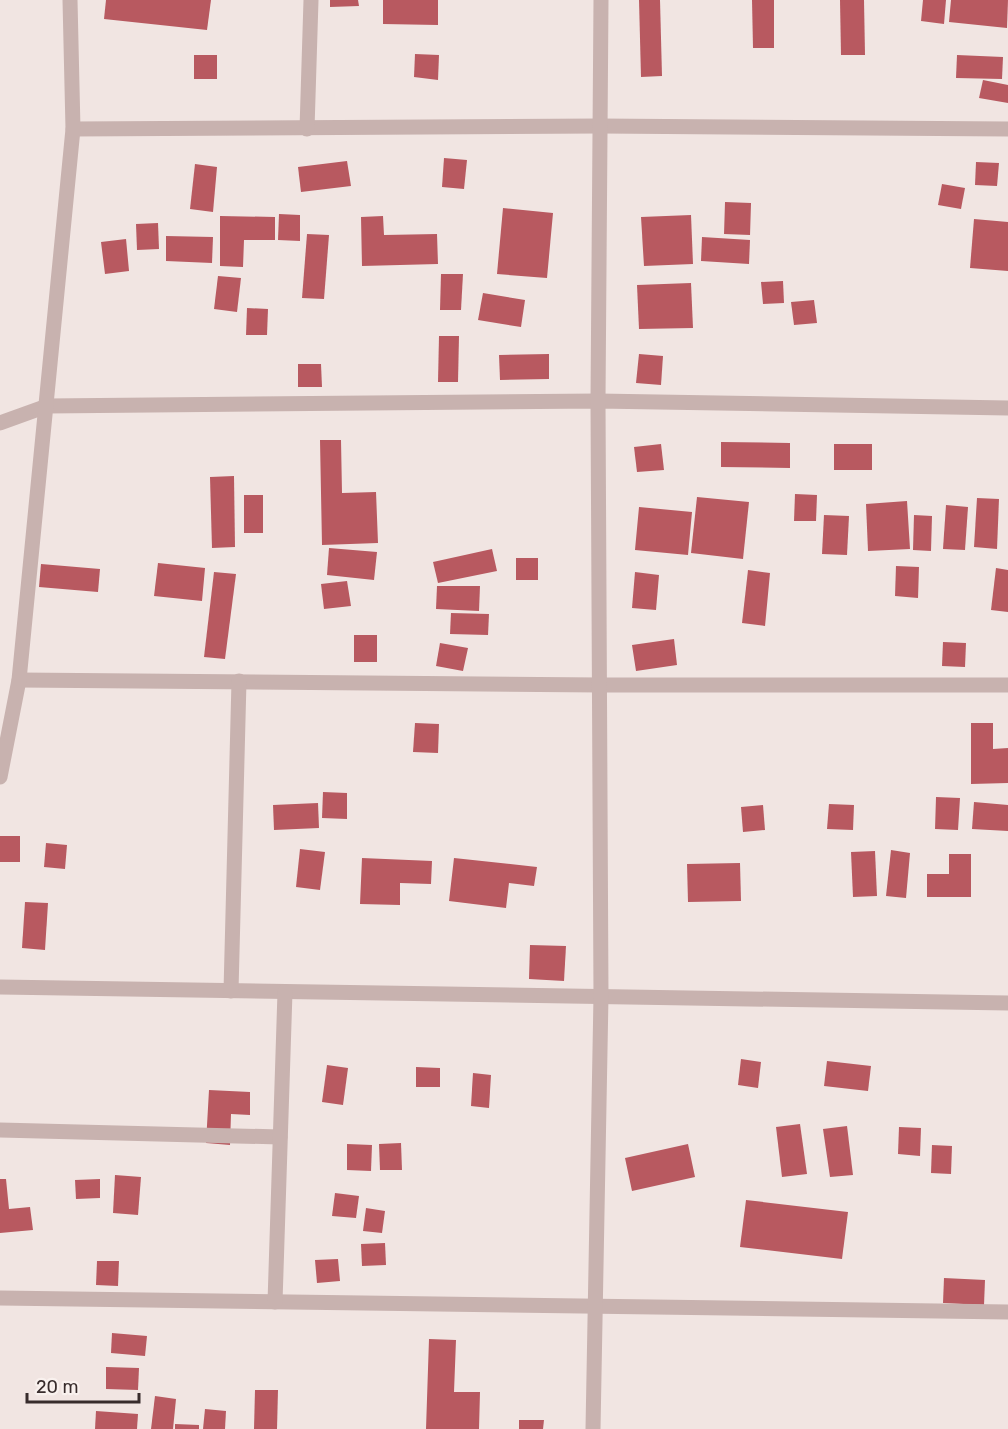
<svg xmlns="http://www.w3.org/2000/svg" width="1008" height="1429" viewBox="0 0 1008 1429" font-family="Rubik,sans-serif">
<rect width="100%" height="100%" fill="#f1e5e2"/>
<!-- building -->
<g fill="#b85960">
<path d="M106,0H211L207,30L104,19Z"/>
<path d="M330,0H358L359,6L330,7Z"/>
<path d="M383,0H438V25L383,24Z"/>
<path d="M639,0H660L662,76L641,77Z"/>
<path d="M752,0H774V48H753Z"/>
<path d="M840,0H864L865,55H841Z"/>
<path d="M923,0H946L944,24L921,21Z"/>
<path d="M951,0H1008L1007,28L949,22Z"/>
<path d="M415,54L439,55L438,80L414,77Z"/>
<rect x="194" y="55" width="23" height="24"/>
<path d="M957,55L1003,57L1002,79L956,78Z"/>
<path d="M983,80L1008,85V103L979,98Z"/>
<path d="M444,158L467,160L464,189L442,187Z"/>
<path d="M347,161L351,186L301,192L298,167Z"/>
<path d="M976,162L999,163L997,186L975,185Z"/>
<path d="M195,164L217,167L213,212L190,209Z"/>
<path d="M942,184L965,188L961,209L938,205Z"/>
<path d="M725,202L751,203L750,235L724,234Z"/>
<path d="M503,208L553,213L547,278L497,274Z"/>
<path d="M279,214L300,215V241L278,240Z"/>
<path d="M691,215L693,264L644,266L641,217Z"/>
<path d="M220,216L275,217V240H244L243,267L220,266Z"/>
<path d="M383,216L384,235L437,234L438,264L362,266L361,217Z"/>
<path d="M974,219L1008,222V271L970,268Z"/>
<path d="M158,223L159,249L137,250L136,224Z"/>
<path d="M307,234L329,235L324,299L302,298Z"/>
<path d="M166,236L213,237L212,263L166,261Z"/>
<path d="M702,237L750,240L749,264L701,261Z"/>
<path d="M126,239L129,271L105,274L101,242Z"/>
<path d="M441,274H463L461,310H440Z"/>
<path d="M218,276L241,278L237,312L214,309Z"/>
<path d="M783,281L784,303L763,304L761,282Z"/>
<path d="M691,283L693,328L639,329L637,285Z"/>
<path d="M483,293L525,300L521,327L478,320Z"/>
<path d="M814,300L817,323L794,325L791,302Z"/>
<path d="M247,308L268,309L267,335H246Z"/>
<path d="M439,336H459L458,382H438Z"/>
<path d="M549,354V379L500,380L499,355Z"/>
<path d="M639,354L663,356L661,385L636,383Z"/>
<path d="M298,364H321L322,387H298Z"/>
<path d="M320,440H341L342,493L376,492L378,543L322,545Z"/>
<path d="M721,442L790,443V468L721,467Z"/>
<path d="M661,444L664,470L637,472L634,447Z"/>
<rect x="834" y="444" width="38" height="26"/>
<path d="M234,476L235,547L212,548L210,477Z"/>
<path d="M795,494L817,495L816,521H794Z"/>
<rect x="244" y="495" width="19" height="38"/>
<path d="M697,497L749,502L743,559L691,553Z"/>
<path d="M977,498L999,499L997,549L974,547Z"/>
<path d="M907,501L910,549L868,551L866,504Z"/>
<path d="M946,505L968,507L965,550L943,549Z"/>
<path d="M639,507L692,512L688,555L635,550Z"/>
<path d="M824,515L849,516L847,555L822,554Z"/>
<path d="M914,515L932,516L931,551L913,550Z"/>
<path d="M329,548L377,552L374,580L327,575Z"/>
<path d="M492,549L497,571L438,583L433,562Z"/>
<rect x="516" y="558" width="22" height="22"/>
<path d="M158,563L205,568L202,601L154,596Z"/>
<path d="M41,564L100,569L98,592L39,587Z"/>
<path d="M896,566L919,567L918,598L895,596Z"/>
<path d="M996,568L1008,570V612L991,610Z"/>
<path d="M748,570L770,573L765,626L742,623Z"/>
<path d="M214,572L236,574L225,659L204,657Z"/>
<path d="M635,572L659,575L656,610L632,608Z"/>
<path d="M347,581L351,606L324,609L321,584Z"/>
<path d="M437,586H480L479,611L436,609Z"/>
<path d="M451,613L489,614L488,635L450,634Z"/>
<rect x="354" y="635" width="23" height="27"/>
<path d="M674,639L677,665L636,671L632,645Z"/>
<path d="M943,642L966,643L965,667L942,666Z"/>
<path d="M440,643L468,648L463,671L436,666Z"/>
<path d="M415,723L439,724L438,753L413,752Z"/>
<path d="M971,723H993V749L1008,748V783L971,784Z"/>
<path d="M323,792L347,793V819L322,818Z"/>
<path d="M936,797L960,798L958,830L935,829Z"/>
<path d="M974,802L1008,805V831L972,829Z"/>
<path d="M318,803L319,828L274,830L273,805Z"/>
<path d="M829,804L854,805L853,830L827,829Z"/>
<path d="M763,805L765,830L743,832L741,807Z"/>
<rect x="0" y="836" width="20" height="26"/>
<path d="M46,843L67,845L65,869L44,867Z"/>
<path d="M300,849L325,852L320,890L296,887Z"/>
<path d="M891,850L910,853L906,898L886,896Z"/>
<path d="M875,851L877,896L853,897L851,852Z"/>
<path d="M949,854H971V897H927V874H949Z"/>
<path d="M362,858L432,861L431,884L400,883V905L360,904Z"/>
<path d="M454,858L537,867L534,886L509,883L506,908L449,901Z"/>
<path d="M740,863L741,901L688,902L687,864Z"/>
<path d="M25,902L48,903L45,950L22,948Z"/>
<path d="M530,945L566,946L564,981L529,979Z"/>
<path d="M741,1059L761,1062L758,1088L738,1085Z"/>
<path d="M827,1061L871,1066L868,1091L824,1086Z"/>
<path d="M327,1065L348,1068L343,1105L322,1102Z"/>
<path d="M416,1067L440,1068V1087H416Z"/>
<path d="M473,1073L491,1075L489,1108L471,1106Z"/>
<path d="M209,1090L250,1092V1115L231,1114L230,1145L206,1143Z"/>
<path d="M800,1124L807,1174L782,1177L776,1127Z"/>
<path d="M847,1126L853,1175L830,1177L823,1129Z"/>
<path d="M899,1127L921,1128L920,1156L898,1154Z"/>
<path d="M401,1143L402,1170H380L379,1144Z"/>
<path d="M347,1144L372,1145L371,1171L347,1170Z"/>
<path d="M688,1144L695,1177L632,1191L625,1158Z"/>
<path d="M932,1145L952,1146L951,1174L931,1173Z"/>
<path d="M115,1175L141,1177L138,1215L113,1213Z"/>
<path d="M0,1179H6L9,1209L30,1207L33,1230L0,1233Z"/>
<path d="M100,1179V1198L76,1199L75,1180Z"/>
<path d="M335,1193L359,1196L356,1218L332,1216Z"/>
<path d="M746,1200L848,1212L842,1259L740,1247Z"/>
<path d="M366,1208L385,1211L382,1233L363,1231Z"/>
<path d="M385,1243L386,1265L362,1266L361,1244Z"/>
<path d="M338,1259L340,1281L317,1283L315,1260Z"/>
<path d="M97,1261H119L118,1286L96,1285Z"/>
<path d="M944,1278L985,1280L984,1305L943,1303Z"/>
<path d="M112,1333L147,1336L145,1356L111,1353Z"/>
<path d="M429,1339L456,1340L454,1392H480L479,1429H426Z"/>
<path d="M106,1367L139,1368L138,1390L106,1389Z"/>
<path d="M255,1390H278L277,1429H254Z"/>
<path d="M155,1396L176,1399L173,1429H151Z"/>
<path d="M205,1409L226,1411L225,1429H203Z"/>
<path d="M96,1411L138,1414L137,1429H95Z"/>
<path d="M519,1420H544L543,1429H519Z"/>
<path d="M175,1424L199,1425V1429H175Z"/>
</g>
<g fill="none" stroke-linecap="round" stroke-linejoin="round">
<!-- minor -->
<g stroke="#c8b2af" stroke-width="15">
<path d="M73,129L600,126L1008,129"/>
<path d="M307,129L311,0"/>
<path d="M0,423L47,406L598,401L1008,408"/>
<path d="M19,680L601,685H1008"/>
<path d="M0,777L19,680L73,129L70,0"/>
<path d="M0,987L1008,1003"/>
<path d="M231,991L239,681"/>
<path d="M0,1130L280,1137"/>
<path d="M0,1298L1008,1312"/>
<path d="M275,1302L285,992"/>
<path d="M593,1429L601,996L598,401L601,0"/>
</g>
</g>
<!-- scale -->
<path d="M27 1393v9h112v-9" fill="none" stroke="#382c2c" stroke-width="3"/>
<text x="36" y="1393" font-size="18" fill="#382c2c" stroke="#f9f1ee" stroke-width="4.5" paint-order="stroke">20 m</text>
</svg>
